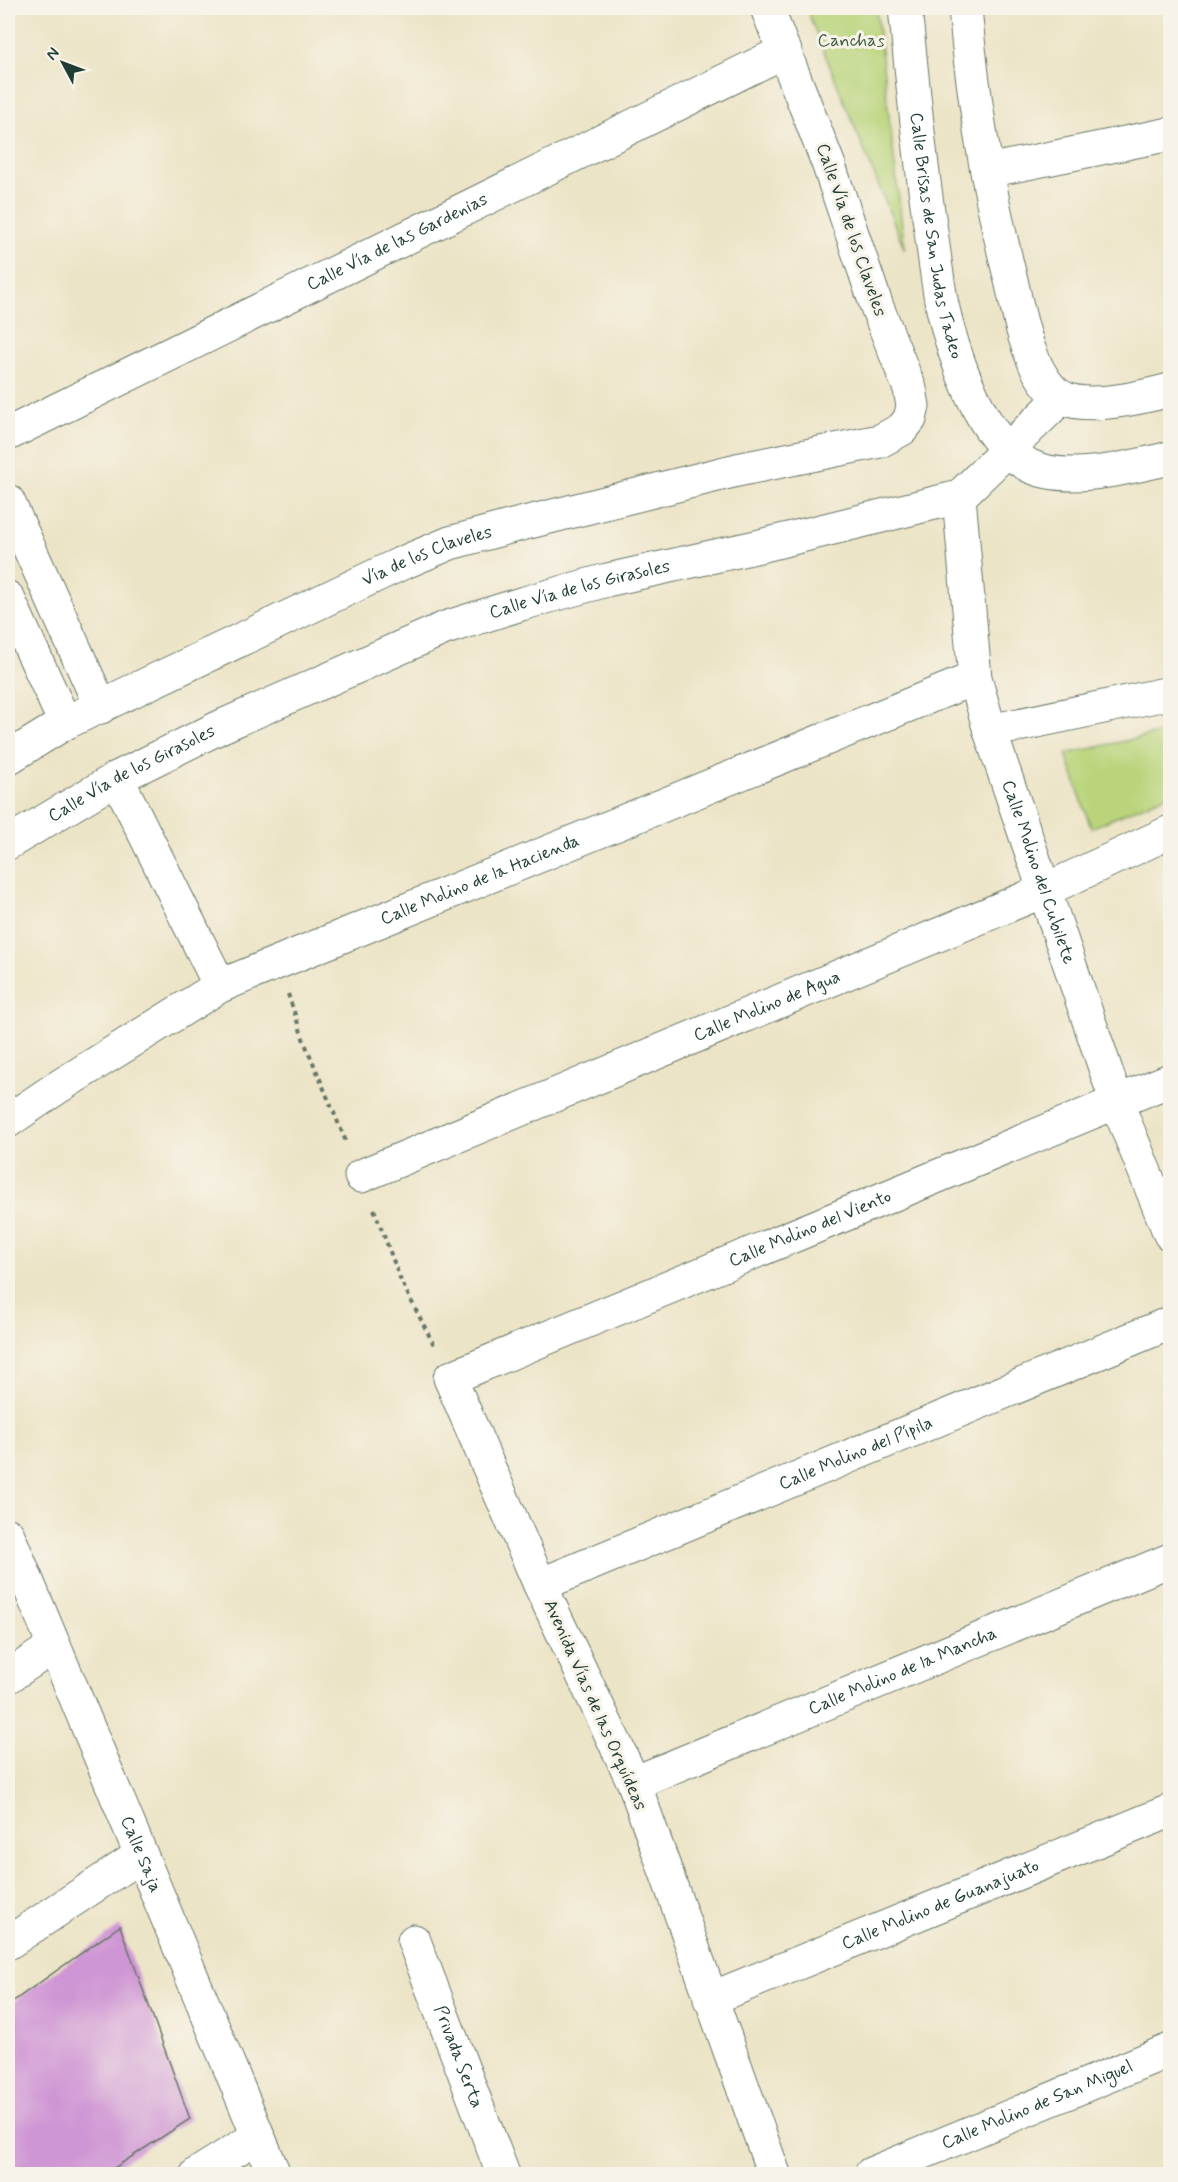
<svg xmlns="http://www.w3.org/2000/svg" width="1178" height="2182" viewBox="0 0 1178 2182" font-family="Mynerve,sans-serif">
<rect width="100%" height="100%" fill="#f7f3e8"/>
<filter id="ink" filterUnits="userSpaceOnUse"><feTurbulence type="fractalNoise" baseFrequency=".0167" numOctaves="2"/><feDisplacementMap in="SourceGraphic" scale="12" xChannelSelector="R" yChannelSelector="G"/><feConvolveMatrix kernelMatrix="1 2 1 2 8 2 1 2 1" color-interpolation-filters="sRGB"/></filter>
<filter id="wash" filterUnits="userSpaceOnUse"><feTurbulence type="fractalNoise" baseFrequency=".008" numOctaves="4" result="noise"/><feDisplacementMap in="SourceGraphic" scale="24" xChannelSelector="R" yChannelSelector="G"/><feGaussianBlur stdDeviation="1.35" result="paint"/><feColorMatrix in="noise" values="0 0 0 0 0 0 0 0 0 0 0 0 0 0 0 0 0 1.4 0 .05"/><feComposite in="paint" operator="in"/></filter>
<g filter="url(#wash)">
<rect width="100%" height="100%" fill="#ece4c6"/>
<!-- green -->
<g fill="#b9d47a" stroke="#6c8857" stroke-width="1.5">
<path d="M806,8H876L905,250Z"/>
<path d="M1170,731V794L1091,828L1066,754Z"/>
</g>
<g id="blocks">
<!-- building -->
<path fill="#cf95d4" d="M120,1926L190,2119L105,2174H8V2005Z"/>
</g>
</g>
<g filter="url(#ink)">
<use href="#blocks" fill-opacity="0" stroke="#677767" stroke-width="1.5"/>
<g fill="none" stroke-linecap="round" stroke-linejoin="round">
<defs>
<g id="minor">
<path id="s1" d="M905,8C912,75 918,143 928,211C933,242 936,274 942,305C953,354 981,441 1028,465C1065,485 1131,467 1170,458"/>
<path d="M965,8C973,99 988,191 1011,280C1017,306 1022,334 1033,359C1038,372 1050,392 1063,398C1089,410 1143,397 1170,390"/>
<path d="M987,171L1170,134"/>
<path id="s2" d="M8,434L785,51"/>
<path id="s3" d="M959,497L975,678L990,731L1117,1103L1170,1234"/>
<path d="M8,501L101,707"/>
<path d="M8,598L65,723"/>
<path d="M990,731L1170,693"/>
<path id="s4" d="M8,758L65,723L400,564L450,543L513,526L737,470L880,441L902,429L910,419L913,406L910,389L877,307L828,163L767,8"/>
<path d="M117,778L220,986"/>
<path id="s5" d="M8,843L117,778L220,727L445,628L521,604L607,580L760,546L959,497L1062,397"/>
<path id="s6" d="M8,1121L55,1089L220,986L975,678"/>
<path id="s7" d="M361,1176L1043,891L1170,832"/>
<path id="s8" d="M8,1535L274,2174"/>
<path id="s9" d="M540,1585L1170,1323"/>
<path d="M8,1677L54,1646"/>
<path id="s10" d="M634,1783L1170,1560"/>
<path id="s11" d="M414,1941L503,2174"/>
<path d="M8,1943L141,1855"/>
<path id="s12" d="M710,1999L1170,1811"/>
<path d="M197,2174L258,2136"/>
<path id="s13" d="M774,2174L634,1783L540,1585L450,1378L1170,1080"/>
<path id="s14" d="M871,2174L1170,2050"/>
</g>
</defs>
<!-- minor casing -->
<use href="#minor" stroke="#677767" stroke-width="35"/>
<!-- path -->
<g stroke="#677767" stroke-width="4" stroke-dasharray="4.5 4.5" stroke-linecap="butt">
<path d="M288,994L304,1041L347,1144"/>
<path d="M374,1209L401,1281L435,1347"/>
</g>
<!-- minor -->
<use href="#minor" stroke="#fff" stroke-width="33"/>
</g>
</g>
<g text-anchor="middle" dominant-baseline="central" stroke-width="6" stroke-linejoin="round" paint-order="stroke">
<!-- park labels -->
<g font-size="18" fill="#3e5b42" stroke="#f7f3e8">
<text x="851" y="41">Canchas</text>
</g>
<!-- street labels -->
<g font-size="18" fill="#1f3d34" stroke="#f7f3e8">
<text transform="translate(851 230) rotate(71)">Calle Vía de los Claveles</text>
<text stroke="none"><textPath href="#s1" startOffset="230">Calle Brisas de San Judas Tadeo</textPath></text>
<text stroke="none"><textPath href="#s2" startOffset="434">Calle Vía de las Gardenias</textPath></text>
<text stroke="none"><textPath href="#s4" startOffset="466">Vía de los Claveles</textPath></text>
<text stroke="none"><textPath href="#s5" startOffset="628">Calle Vía de los Girasoles</textPath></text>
<text stroke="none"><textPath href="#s5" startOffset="142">Calle Vía de los Girasoles</textPath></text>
<text stroke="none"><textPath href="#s3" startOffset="386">Calle Molino del Cubilete</textPath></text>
<text stroke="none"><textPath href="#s6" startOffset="532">Calle Molino de la Hacienda</textPath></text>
<text stroke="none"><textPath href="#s7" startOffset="440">Calle Molino de Agua</textPath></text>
<text stroke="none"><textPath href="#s13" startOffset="1250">Calle Molino del Viento</textPath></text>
<text stroke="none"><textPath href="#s9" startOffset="342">Calle Molino del Pípila</textPath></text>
<text stroke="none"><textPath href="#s10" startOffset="291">Calle Molino de la Mancha</textPath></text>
<text transform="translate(595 1705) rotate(66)">Avenida Vías de las Orquídeas</text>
<text stroke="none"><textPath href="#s8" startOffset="346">Calle Saja</textPath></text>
<text stroke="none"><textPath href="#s12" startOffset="249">Calle Molino de Guanajuato</textPath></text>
<text stroke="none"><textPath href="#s11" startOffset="124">Privada Serta</textPath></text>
<text stroke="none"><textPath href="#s14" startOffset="180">Calle Molino de San Miguel</textPath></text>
</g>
</g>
<!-- margin -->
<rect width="1178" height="2182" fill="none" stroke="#f7f3e8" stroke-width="30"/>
<!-- north arrow -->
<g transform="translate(63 63) rotate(311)" stroke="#f7f3e8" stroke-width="4.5" paint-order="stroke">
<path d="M0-4.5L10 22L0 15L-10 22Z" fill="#1f3d34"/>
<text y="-9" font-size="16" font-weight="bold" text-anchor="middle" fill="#1f3d34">N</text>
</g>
</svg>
